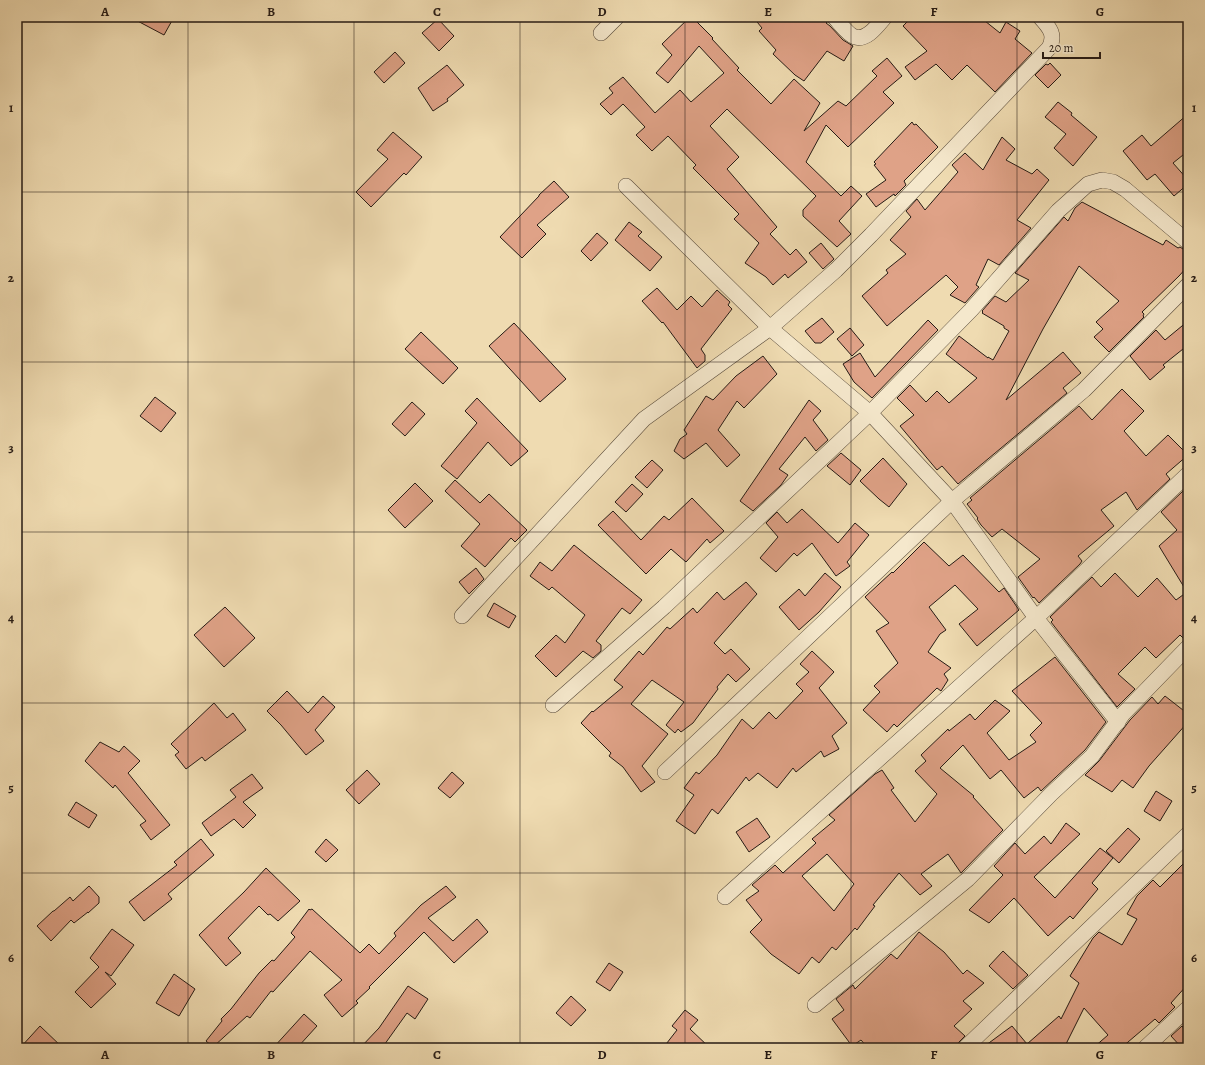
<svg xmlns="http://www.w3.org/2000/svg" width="1205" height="1065" viewBox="0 0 1205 1065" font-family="Alegreya,serif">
<rect width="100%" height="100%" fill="#efdbb1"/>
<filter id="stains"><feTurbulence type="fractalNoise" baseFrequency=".005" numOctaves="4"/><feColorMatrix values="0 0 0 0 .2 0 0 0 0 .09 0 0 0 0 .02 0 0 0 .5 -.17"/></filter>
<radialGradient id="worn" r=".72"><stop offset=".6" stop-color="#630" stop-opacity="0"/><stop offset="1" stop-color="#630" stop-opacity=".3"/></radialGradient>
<!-- building -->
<g fill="#dfa287" stroke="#261b15" fill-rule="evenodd">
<path d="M130,17H174L164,35Z"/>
<path d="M690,17H692L713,38L712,39L739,68L737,70L771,104L794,79L820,103L804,131L838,101L846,106L877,76L872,71L887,58L902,76L883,92L894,103L848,147L826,125L806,162L841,196L851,186L862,196L839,221L851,234L837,247L803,216V210L816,196L727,109L710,126L739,157L727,169L777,227L770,234L790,255L796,249L807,262L788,278L785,274L773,285L766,277L745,263L759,243L734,219L739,214L693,168L696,165L668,136L652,151L636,135L645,127L625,106L623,104L611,115L600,104L613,93L609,88L623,77L655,113L680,90L691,102L724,73L699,46L668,83L656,73L672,55L662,44Z"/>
<path d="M753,17H825L827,22L826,23L830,26L843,40L853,46L844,61L827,51L804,81L795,75L773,54L776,50L759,31L762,28Z"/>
<path d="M912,17H980L1000,33L1006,22L1020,31L1015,39L1032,53L995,92L967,65L952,80L936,64L915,80L905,67L927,51L903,26Z"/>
<path d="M438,19L454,36L439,51L422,33Z"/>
<path d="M395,52L405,63L384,83L374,72Z"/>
<path d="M1050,63L1061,75L1048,88L1035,75L1046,64L1048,65Z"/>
<path d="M447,65L464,85L447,99L448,101L433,111L418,88Z"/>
<path d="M1058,102L1072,113L1071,115L1097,137L1073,166L1054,148L1066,134L1045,117Z"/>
<path d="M1188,114V151L1173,163L1188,180V184L1174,196L1155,174L1147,180L1123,151L1142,135L1151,146Z"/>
<path d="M912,122L914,125L916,124L938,147L904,181L906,185L895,196L894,194L876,207L866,194L886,180L874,165L876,164L874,162Z"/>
<path d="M393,132L422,157L406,175L404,173L371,207L356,192L388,159L377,150Z"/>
<path d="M1002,137L1015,149L1006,160L1032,174L1037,169L1049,180L1017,220L1031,228L999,265L988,259L976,285L979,287L965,303L950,295L958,287L946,275L887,326L862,296L888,273L886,270L906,254L890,240L911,217L906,211L917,199L925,210L958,172L952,165L965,153L983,170Z"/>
<path d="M554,181L569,197L537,225L546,234L522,258L500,237L539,196V195Z"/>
<path d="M1082,202L1163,245L1166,240L1178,248L1180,247L1183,249L1188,251V266L1179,276L1142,312L1144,314L1143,316L1144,317L1109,352L1094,337L1103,329L1096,322L1119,301L1079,266L1043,329L1006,400L1063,352L1081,373L1063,388L1067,393L958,484L942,466L937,470L900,426L914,415L897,398L910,385L926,402L937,391L949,403L977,378L946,354L959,336L988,358V357L993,360L1009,331L1004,328V326L982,313L983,312L982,311L995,296L1006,302L1029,280L1015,273L1064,217L1068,221L1075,208Z"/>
<path d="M629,222L642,232L638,236L662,257L650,271L615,240Z"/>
<path d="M597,233L608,243L591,261L581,251Z"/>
<path d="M821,243L834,259L823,269L809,253Z"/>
<path d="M657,288L677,310L691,296L702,307L717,290L730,302L728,305L732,309L701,349L705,355V361L697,368L663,322L662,323L642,301Z"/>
<path d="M822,318L834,332L821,343H815L805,331Z"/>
<path d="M928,320L938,330L872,398L854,382L843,364L860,353L875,377Z"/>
<path d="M1188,321V345L1163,365L1165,367L1150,380L1130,356L1156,330L1165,340Z"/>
<path d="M514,323L566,379L540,402L489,346Z"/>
<path d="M850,328L864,345L852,356L837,339Z"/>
<path d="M421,332L458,368L443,384L405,349Z"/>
<path d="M763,356L777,374L744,408L737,401L718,430L740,455L727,467L706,443L684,459L674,451L680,439L687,434L684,430L706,396L713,400L736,376Z"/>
<path d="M1122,389L1144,411L1124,431L1146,456L1168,435L1188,455L1166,474L1170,479L1137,510L1126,492L1101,510L1114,526L1078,556L1082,561L1080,564L1039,603L1034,597L1033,598L1018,577L1040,559L1002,529L992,537L981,525L977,519L978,518L967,504L972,500L970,498L1079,406L1092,420Z"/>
<path d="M155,397L176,413L161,432L140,416Z"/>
<path d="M477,398L528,451L511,466L488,442L457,479L441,466L477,423L465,411Z"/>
<path d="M809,400L821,411L813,420L828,440L816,451L805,437L779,469L788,475L781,485L753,511L740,501Z"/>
<path d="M412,402L425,414L405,436L392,424Z"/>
<path d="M841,453L861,470L850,485L827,466Z"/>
<path d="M883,458L907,484L889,507L879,499L860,481Z"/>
<path d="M652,460L663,470L647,488L635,477Z"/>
<path d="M455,480L480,503L489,494L527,530L515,542L511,538L485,567L461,546L480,524L445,491Z"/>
<path d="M415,483L433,501L405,528L388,510Z"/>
<path d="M632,484L643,494L626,512L615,502Z"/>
<path d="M1183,491L1188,496V638L1184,639L1180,635L1156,658L1145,647L1118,674L1135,689L1117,707L1051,622L1053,620L1050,617L1092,577L1101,587L1115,573L1138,597L1157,578L1176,600L1187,592L1159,546L1177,530L1161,512Z"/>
<path d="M692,498L724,531L710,543L707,539L686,562L671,549L646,574L598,525L613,511L641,540L664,516L669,520Z"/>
<path d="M802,509L838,543L855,523L869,535L847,562L850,566L836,576L812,543L797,556L794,553L776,572L760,558L778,537L766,523L777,512L787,523Z"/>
<path d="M924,542L949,566L963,555L999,592L1004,588L1019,610L977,646L959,624L978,609L955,585L929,607L946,630L940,634L928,652L951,668L944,674L948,680L941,691L937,688L897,727L894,724L887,732L863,710L880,692L874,686L898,663L876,631L889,623L865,597L892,572L893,573Z"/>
<path d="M574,545L642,600L630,614L622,608L596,641L601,645V651L593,658L583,651L556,677L535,656L556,635L565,643L585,615L552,587L549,590L530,576L540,562L552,571Z"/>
<path d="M476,568L484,579L469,594L459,582Z"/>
<path d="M825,573L841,587L819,612L799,630L779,607L799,589L805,596Z"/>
<path d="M746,582L757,594L714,643L725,654L731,649L750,669L736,682L728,674L717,687L718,689L693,723L681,732L678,729L675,733L666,725L684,702L652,680L631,704L668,734L642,766L655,782L641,792L623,767L609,756L611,753L581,723L592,711L593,712L623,687L614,680L639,651L643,655L667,627L670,629L693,608L697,613L717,592L724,600Z"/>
<path d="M494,603L516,616L509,628L487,616Z"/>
<path d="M225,607L255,638L224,667L194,635Z"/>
<path d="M812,651L834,672L819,688L847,723L832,736L839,749L824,757L821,751L796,772L793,768L777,788L758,773L749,781L746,777L718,814L712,809L695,834L676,821L694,795L684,788L696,772L699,774L717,755L742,719L753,729L769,712L776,719L803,691L796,684L809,672L800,664Z"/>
<path d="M1055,657L1106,722L1085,750L1041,791L1038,787L1024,798L1001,770L990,779L963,745L940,768L974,796L973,797L1003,830L961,873L948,854L921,874L932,886L920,895L899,873L873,905L875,906L857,930L855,928L836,950L832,947L819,963L812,957L799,974L771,954L750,932L762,920L746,900L759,891L752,885L775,865L783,873L816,843L812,839L835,820L829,815L875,774L882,770L894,788L891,790L915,822L937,794L915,771L926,761L921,755L948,729L949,731L970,714L975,720L995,700L1010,711L987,733L1009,760L1036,742L1030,735L1042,723L1012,691ZM827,854L854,884L834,911L802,876Z"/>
<path d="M287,691L308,713L323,696L335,707L315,730L324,741L306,755L281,725L267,711Z"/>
<path d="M1165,696L1188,714V722L1149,766L1133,788L1122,780L1112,792L1085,775L1099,761L1130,720L1152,697L1158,704Z"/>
<path d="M214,703L227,718L233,713L246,730L205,761L202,757L186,769L175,755L179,752L171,744Z"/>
<path d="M100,742L119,752L124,746L140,761L128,773L170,825L151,840L140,825L146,821L115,785L113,788L85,761Z"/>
<path d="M367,770L380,784L359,804L346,790Z"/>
<path d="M452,772L464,783L450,798L438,788Z"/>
<path d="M252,774L263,788L243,802L256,815L243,828L234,819L211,836L202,823L236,797L230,790Z"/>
<path d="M1156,791L1172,801L1160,821L1144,811Z"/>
<path d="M76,802L97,815L89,828L68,815Z"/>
<path d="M757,818L770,837L749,852L736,832Z"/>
<path d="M1066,823L1080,834L1034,877L1055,898L1100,848L1113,858L1092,883L1098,889L1073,919L1070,916L1048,936L1014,898L989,923L969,910L1003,875L994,866L1015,843L1025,854L1044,836L1051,844Z"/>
<path d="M1128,828L1140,839L1119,863L1106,851Z"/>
<path d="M201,839L214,855L168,894L172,899L144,921L129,902L177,865L174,862Z"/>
<path d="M326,839L338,850L326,862L315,852Z"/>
<path d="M1188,859V984L1171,1003L1175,1007L1159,1023L1155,1019L1121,1048H1093L1108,1035L1084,1008L1064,1048H982L1012,1026L1027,1044L1059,1016L1061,1019L1079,983L1070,976L1093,938L1099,932L1122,945L1137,919L1127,914L1137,896L1153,880L1160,887Z"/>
<path d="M266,868L300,901L278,921L270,914L268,915L259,906L228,938L241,953L226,966L199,935L244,892Z"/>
<path d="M89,886L99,897V903L88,913V912L74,923L71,920L51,941L37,926L53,911H54L70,897L73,901Z"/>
<path d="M446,886L456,897L428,918L453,941L477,919L488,932L454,963L424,932L369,987L370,988L356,1001L358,1003L342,1017L324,995L342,980L310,951L273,992L271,991L250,1018L247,1016L213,1047L206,1041L222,1021L221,1019L231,1009L259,973L272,960L274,961L295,937L291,933L309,909L310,910L312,909L360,953L369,944L379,954L396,936L394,933L421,905Z"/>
<path d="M112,929L134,945L111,976L105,972L116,984L91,1008L75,992L99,967L90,958Z"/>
<path d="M919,932L944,952L963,974L967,970L984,983L963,1001L972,1009L954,1026L965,1036L959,1042L956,1048H868L861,1040L852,1046L832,1019L844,1010L836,999L853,985L855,989L891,954L897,959Z"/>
<path d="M1003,951L1028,975L1013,989L989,966Z"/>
<path d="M609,963L623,972L610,991L596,982Z"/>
<path d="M174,974L195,989L179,1016L156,1003Z"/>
<path d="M408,986L428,999L415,1019L407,1013L382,1048H360L379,1028Z"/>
<path d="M571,996L586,1010L571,1026L556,1013Z"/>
<path d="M685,1010L698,1020L690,1029L710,1048H663L677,1030L672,1026Z"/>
<path d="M304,1014L317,1026L297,1048H273Z"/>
<path d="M40,1026L63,1048H20Z"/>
<path d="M1182,1026L1188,1034V1048H1182L1171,1036Z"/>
</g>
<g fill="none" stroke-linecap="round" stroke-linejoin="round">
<defs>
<g id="street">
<path d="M834,17C839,22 848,35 855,37C867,41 878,25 885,17"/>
<path d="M601,33L617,17"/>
<path d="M626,186L770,328L870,413L952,501L1036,618L1118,722"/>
<path d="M462,616L644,419L770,328L836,270L871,235L1049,48C1056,35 1050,28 1040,17"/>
<path d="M553,705L664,607L870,413L971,310L1058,211L1088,184L1102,180L1113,182L1125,189L1188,242"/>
<path d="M665,772L952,501L1084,390L1188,285"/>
<path d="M725,897L1036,618L1188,474"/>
<path d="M815,1005L968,879L1051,794L1092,756L1123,714L1188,647"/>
<path d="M965,1048L1188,834"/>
<path d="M1145,1048L1188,1008"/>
</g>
</defs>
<!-- street casing -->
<use href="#street" stroke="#584b3c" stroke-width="16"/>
<!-- street -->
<use href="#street" stroke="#f5e8cc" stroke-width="15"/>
</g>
<!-- grid -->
<path fill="none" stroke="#261b15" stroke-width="1" stroke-opacity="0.55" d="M188,17V1048M354,17V1048M520,17V1048M685,17V1048M851,17V1048M1017,17V1048M17,192H1188M17,362H1188M17,532H1188M17,703H1188M17,873H1188"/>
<!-- margin -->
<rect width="1205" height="1065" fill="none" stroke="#efdbb1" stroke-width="44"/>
<!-- scale -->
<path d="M1043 52v6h57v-6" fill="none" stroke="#261b15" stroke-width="2"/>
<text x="1049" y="52" font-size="12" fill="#261b15" stroke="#f5e8cc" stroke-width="3" paint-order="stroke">20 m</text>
<rect x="22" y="22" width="1161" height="1021" fill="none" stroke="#261b15" stroke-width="1.5"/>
<g font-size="13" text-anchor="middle" font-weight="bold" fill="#261b15">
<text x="105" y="16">A</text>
<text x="271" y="16">B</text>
<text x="437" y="16">C</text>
<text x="602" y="16">D</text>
<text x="768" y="16">E</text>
<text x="934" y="16">F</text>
<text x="1100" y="16">G</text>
<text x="11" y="112">1</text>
<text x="1194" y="112">1</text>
<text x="11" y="282">2</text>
<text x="1194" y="282">2</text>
<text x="11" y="452">3</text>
<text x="1194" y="452">3</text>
<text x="11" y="622">4</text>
<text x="1194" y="622">4</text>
<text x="11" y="792">5</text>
<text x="1194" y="792">5</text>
<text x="11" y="962">6</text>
<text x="1194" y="962">6</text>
<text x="105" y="1059">A</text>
<text x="271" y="1059">B</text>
<text x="437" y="1059">C</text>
<text x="602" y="1059">D</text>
<text x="768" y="1059">E</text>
<text x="934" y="1059">F</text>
<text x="1100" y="1059">G</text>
</g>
<rect width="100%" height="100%" filter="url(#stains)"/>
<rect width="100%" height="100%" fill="url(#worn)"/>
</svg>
